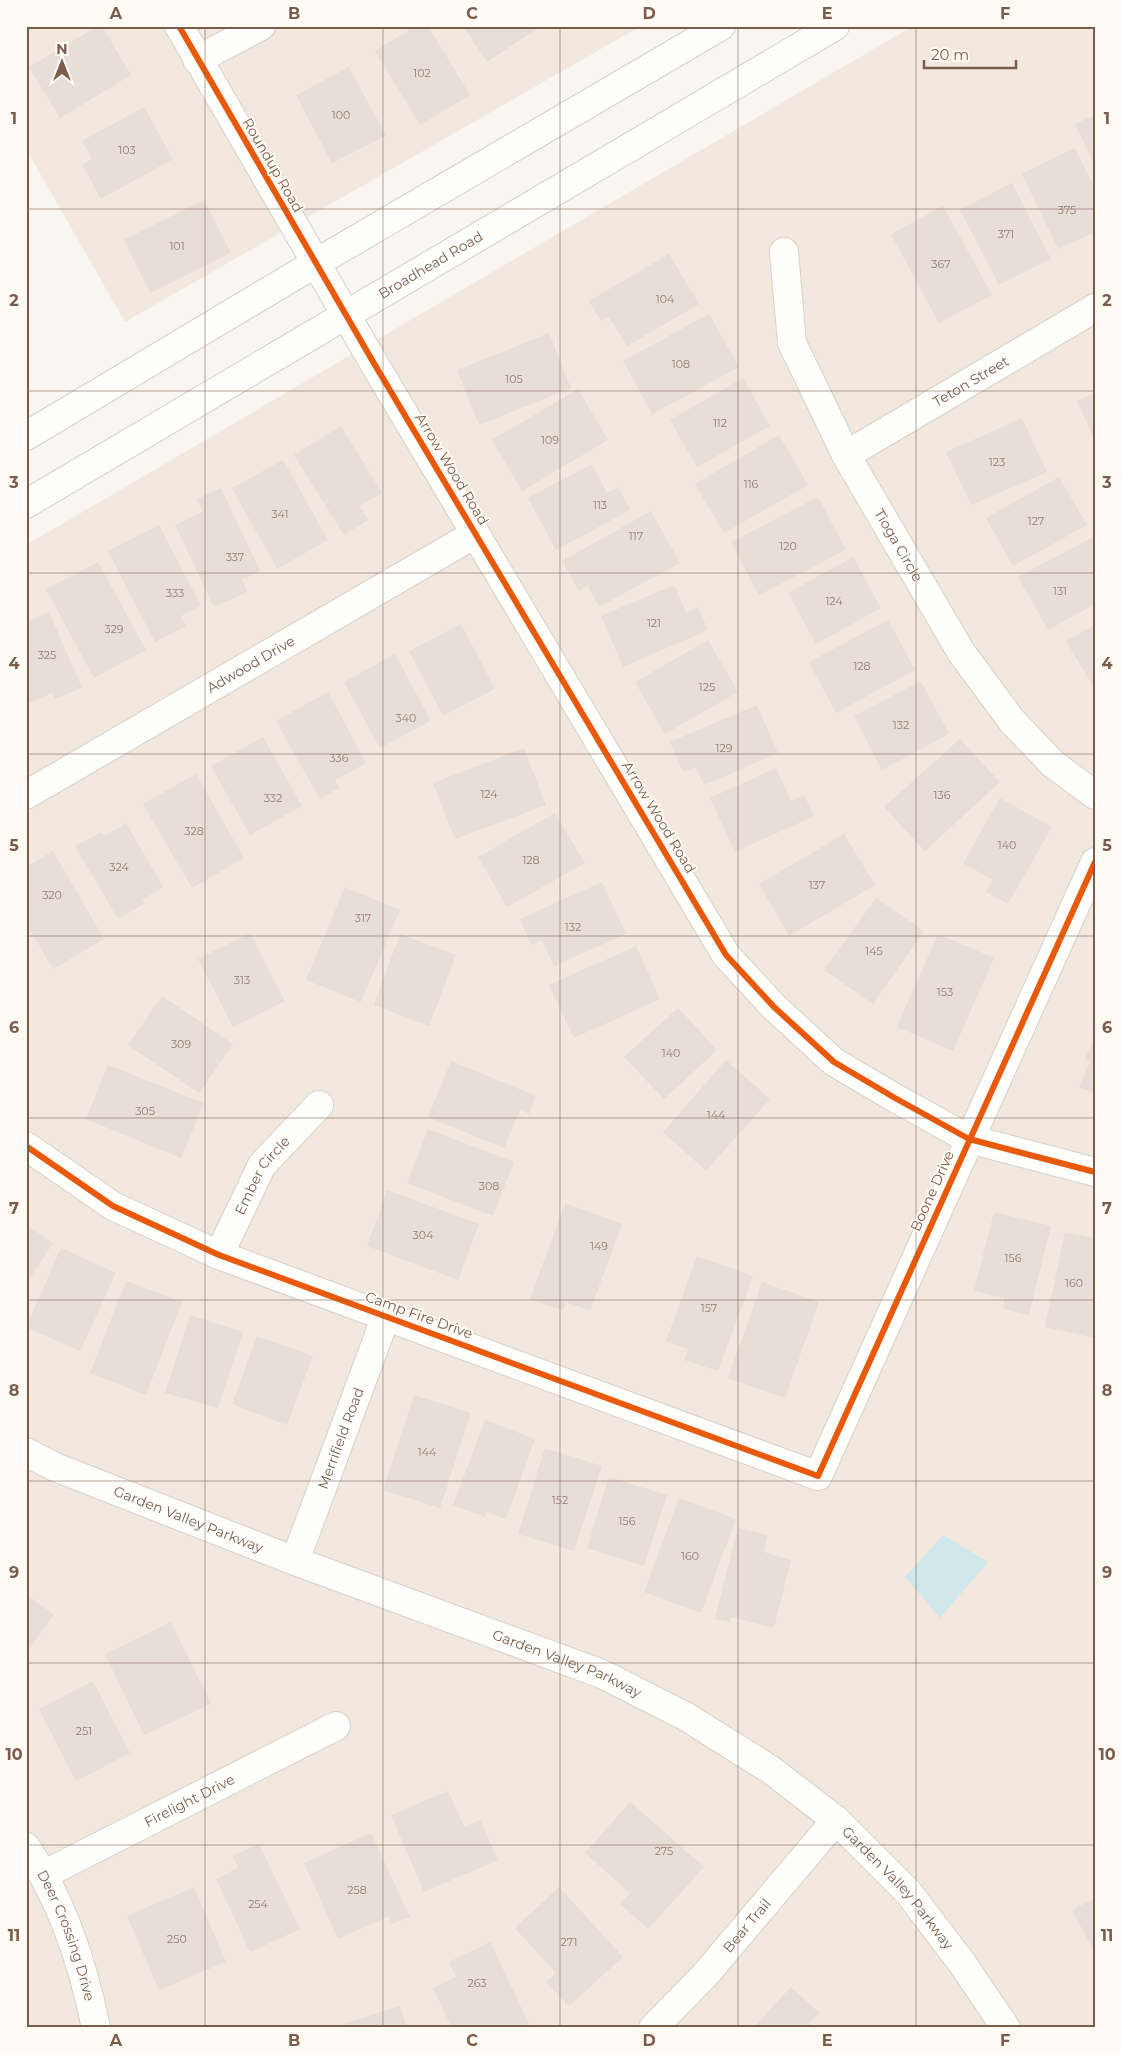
<svg xmlns="http://www.w3.org/2000/svg" width="1121" height="2054" viewBox="0 0 1121 2054" font-family="Montserrat,sans-serif">
<rect width="100%" height="100%" fill="#f9f5f0"/>
<!-- residential -->
<g fill="#f2e8de">
<path d="M26,26H641L125,322L26,149Z"/>
<path d="M913,26H1095V2028H26V545Z"/>
</g>
<!-- water -->
<path fill="#d0e8ea" d="M943,1535L988,1562L940,1618L905,1577Z"/>
<!-- building -->
<g fill="#e6ded7">
<path d="M98,26H102L131,75L60,118L29,67Z"/>
<path d="M416,26H428L470,95L420,125L375,51Z"/>
<path d="M463,26H541L487,62Z"/>
<path d="M349,67L386,136L332,163L296,95Z"/>
<path d="M144,107L173,159L101,199L82,164L92,159L82,141Z"/>
<path d="M1095,115V166L1075,124Z"/>
<path d="M1075,148L1095,189V232L1058,249L1022,174Z"/>
<path d="M1012,183L1051,259L999,285L960,210Z"/>
<path d="M204,200L231,253L150,293L124,240Z"/>
<path d="M943,206L992,295L939,323L891,234Z"/>
<path d="M669,254L699,304L627,346L609,317L601,321L589,301Z"/>
<path d="M709,314L739,367L652,414L623,361Z"/>
<path d="M549,333L571,388L479,425L457,370Z"/>
<path d="M743,378L770,426L697,467L670,420Z"/>
<path d="M578,389L608,440L522,491L492,440Z"/>
<path d="M1095,393V441L1077,401Z"/>
<path d="M1022,418L1047,472L971,505L946,452Z"/>
<path d="M341,426L382,493L359,506L368,520L344,535L294,455Z"/>
<path d="M779,435L808,485L724,533L695,484Z"/>
<path d="M283,460L328,540L277,569L232,488Z"/>
<path d="M592,464L607,493L618,487L630,510L556,550L528,498Z"/>
<path d="M1059,477L1087,525L1013,566L986,518Z"/>
<path d="M221,488L260,571L242,579L247,592L214,607L175,525L203,512L197,499Z"/>
<path d="M818,497L846,550L759,595L731,542Z"/>
<path d="M651,511L680,563L599,607L588,586L579,591L562,561Z"/>
<path d="M159,525L201,606L181,616L186,626L155,642L108,551Z"/>
<path d="M1095,536V604L1048,630L1018,577Z"/>
<path d="M853,557L881,608L816,644L788,593Z"/>
<path d="M98,562L146,650L94,678L46,589Z"/>
<path d="M674,585L686,612L698,607L708,630L623,667L601,616Z"/>
<path d="M49,612L82,688L54,699L52,693L26,704V622Z"/>
<path d="M888,620L915,670L836,713L809,662Z"/>
<path d="M461,624L495,689L443,716L409,651Z"/>
<path d="M1095,625V689L1066,641Z"/>
<path d="M708,640L738,692L665,734L635,682Z"/>
<path d="M395,654L431,721L380,748L344,682Z"/>
<path d="M921,681L949,734L882,770L854,716Z"/>
<path d="M328,692L366,763L335,780L339,788L320,799L276,721Z"/>
<path d="M757,705L778,753L704,785L695,767L683,772L670,742Z"/>
<path d="M263,737L302,806L250,835L211,766Z"/>
<path d="M960,739L1000,782L925,851L884,807Z"/>
<path d="M524,748L546,805L455,839L433,783Z"/>
<path d="M776,768L791,801L804,795L814,816L735,852L710,798Z"/>
<path d="M196,774L244,858L192,888L143,804Z"/>
<path d="M1000,798L1052,827L1008,904L986,892L993,880L963,863Z"/>
<path d="M555,813L585,863L507,907L478,857Z"/>
<path d="M126,823L163,887L142,900L144,904L118,919L75,846L101,832L104,836Z"/>
<path d="M844,834L875,885L789,936L759,884Z"/>
<path d="M53,851L104,939L53,969L26,923V867Z"/>
<path d="M602,882L626,934L554,966L542,940L531,945L520,919Z"/>
<path d="M345,887L400,910L361,1002L306,980Z"/>
<path d="M876,898L924,931L873,1004L824,970Z"/>
<path d="M250,933L285,1001L233,1027L198,959Z"/>
<path d="M400,934L456,955L429,1026L374,1005Z"/>
<path d="M938,934L994,958L953,1051L897,1027Z"/>
<path d="M636,946L660,999L574,1038L549,985Z"/>
<path d="M162,996L233,1044L199,1093L128,1045Z"/>
<path d="M678,1008L717,1050L664,1099L624,1057Z"/>
<path d="M1095,1036V1094L1079,1087L1090,1061L1085,1059Z"/>
<path d="M726,1060L770,1099L706,1171L663,1132Z"/>
<path d="M451,1061L536,1096L529,1114L520,1110L504,1148L428,1117Z"/>
<path d="M108,1065L204,1103L181,1158L86,1119Z"/>
<path d="M428,1129L514,1162L493,1216L407,1183Z"/>
<path d="M387,1190L479,1224L458,1280L367,1246Z"/>
<path d="M565,1203L622,1224L590,1311L566,1302L563,1311L530,1299Z"/>
<path d="M994,1212L1051,1226L1029,1315L1003,1309L1005,1298L974,1291Z"/>
<path d="M26,1225L53,1243L26,1284Z"/>
<path d="M1065,1232L1095,1238V1338L1045,1327Z"/>
<path d="M61,1248L116,1273L80,1351L26,1327Z"/>
<path d="M697,1256L753,1276L718,1371L684,1360L688,1349L666,1341Z"/>
<path d="M126,1281L182,1302L146,1395L90,1373Z"/>
<path d="M762,1282L819,1302L785,1398L728,1378Z"/>
<path d="M190,1315L243,1332L218,1408L165,1393Z"/>
<path d="M257,1336L313,1356L287,1425L232,1404Z"/>
<path d="M414,1395L471,1413L440,1508L383,1490Z"/>
<path d="M485,1420L535,1439L506,1519L487,1512L485,1517L453,1505Z"/>
<path d="M545,1448L602,1466L574,1551L518,1534Z"/>
<path d="M609,1477L667,1495L644,1566L587,1548Z"/>
<path d="M679,1498L736,1519L701,1613L644,1592Z"/>
<path d="M738,1528L768,1535L764,1552L791,1560L774,1628L731,1617L730,1622L715,1619Z"/>
<path d="M26,1594L54,1615L26,1653Z"/>
<path d="M171,1622L211,1704L144,1735L105,1654Z"/>
<path d="M93,1681L130,1753L76,1781L39,1709Z"/>
<path d="M448,1791L464,1827L480,1820L498,1860L424,1892L391,1815Z"/>
<path d="M630,1802L704,1867L648,1929L620,1904L630,1893L585,1853Z"/>
<path d="M371,1833L410,1917L392,1924L389,1916L338,1939L304,1863Z"/>
<path d="M259,1844L300,1929L250,1952L216,1879L238,1868L233,1856Z"/>
<path d="M194,1887L226,1962L159,1990L127,1916Z"/>
<path d="M559,1887L623,1957L569,2006L546,1982L556,1973L515,1928Z"/>
<path d="M1095,1898V1953L1072,1910Z"/>
<path d="M490,1942L531,2028H452L433,1988L456,1977L449,1962Z"/>
<path d="M791,1987L819,2013L809,2023L815,2028H753Z"/>
<path d="M400,2006L407,2028H345L344,2024Z"/>
</g>
<g fill="none" stroke-linecap="round" stroke-linejoin="round">
<defs>
<g id="minor">
<path d="M179,26L372,360L726,955L774,1007L834,1062L895,1098L969,1139L1095,1172"/>
<path d="M197,60L261,26"/>
<path id="s1" d="M784,252L792,343L846,455L961,652L1012,721L1053,764L1095,795"/>
<path id="s2" d="M846,455L1095,308"/>
<path id="s3" d="M26,795L475,534"/>
<path d="M26,1146L113,1206L219,1255L818,1476L1095,862"/>
<path id="s4" d="M219,1255L262,1165L319,1105"/>
<path id="s5" d="M295,1561L386,1316"/>
<path id="s6" d="M26,1847C63,1901 83,1964 96,2028"/>
<path id="s7" d="M45,1874L336,1726"/>
<path id="s8" d="M653,2028L705,1975L836,1820"/>
</g>
<g id="tertiary">
<path d="M26,436L316,263L721,26"/>
<path id="s9" d="M26,504L835,26"/>
<path id="s10" d="M26,1452L55,1467L295,1561L602,1674L685,1716L771,1770L836,1820L908,1892L962,1963L1006,2028"/>
</g>
</defs>
<!-- minor casing -->
<use href="#minor" stroke="#d7d1cb" stroke-width="30"/>
<!-- tertiary casing -->
<use href="#tertiary" stroke="#d7d1cb" stroke-width="30"/>
<!-- minor -->
<use href="#minor" stroke="#fefefd" stroke-width="28"/>
<!-- tertiary -->
<use href="#tertiary" stroke="#fefefd" stroke-width="28"/>
<defs>
<g id="cycleway">
<path d="M179,26L372,360L726,955L774,1007L834,1062L895,1098L969,1139L1095,1172"/>
<path d="M26,1146L113,1206L219,1255L818,1476L1095,862"/>
</g>
</defs>
<!-- cycleway casing -->
<use href="#cycleway" stroke="#fffaf3" stroke-width="9"/>
<!-- cycleway -->
<use href="#cycleway" stroke="#e8590c" stroke-width="6"/>
</g>
<!-- grid -->
<path fill="none" stroke="#7a5c4d" stroke-width="1" stroke-opacity="0.55" d="M205,26V2028M383,26V2028M560,26V2028M738,26V2028M916,26V2028M26,209H1095M26,391H1095M26,573H1095M26,754H1095M26,936H1095M26,1118H1095M26,1300H1095M26,1481H1095M26,1663H1095M26,1845H1095"/>
<g text-anchor="middle" dominant-baseline="central" stroke-width="4" stroke-linejoin="round" paint-order="stroke">
<!-- number labels -->
<g font-size="11" fill="#977e72">
<text x="422" y="73">102</text>
<text x="341" y="115">100</text>
<text x="127" y="150">103</text>
<text x="1067" y="210">375</text>
<text x="1006" y="234">371</text>
<text x="177" y="246">101</text>
<text x="941" y="264">367</text>
<text x="665" y="299">104</text>
<text x="681" y="364">108</text>
<text x="514" y="379">105</text>
<text x="720" y="423">112</text>
<text x="550" y="440">109</text>
<text x="997" y="462">123</text>
<text x="751" y="484">116</text>
<text x="600" y="505">113</text>
<text x="280" y="514">341</text>
<text x="1036" y="521">127</text>
<text x="636" y="536">117</text>
<text x="788" y="546">120</text>
<text x="235" y="557">337</text>
<text x="1060" y="591">131</text>
<text x="175" y="593">333</text>
<text x="834" y="601">124</text>
<text x="654" y="623">121</text>
<text x="114" y="629">329</text>
<text x="47" y="655">325</text>
<text x="862" y="666">128</text>
<text x="707" y="687">125</text>
<text x="406" y="718">340</text>
<text x="901" y="725">132</text>
<text x="724" y="748">129</text>
<text x="339" y="758">336</text>
<text x="489" y="794">124</text>
<text x="942" y="795">136</text>
<text x="273" y="798">332</text>
<text x="194" y="831">328</text>
<text x="1007" y="845">140</text>
<text x="531" y="860">128</text>
<text x="119" y="867">324</text>
<text x="817" y="885">137</text>
<text x="52" y="895">320</text>
<text x="363" y="918">317</text>
<text x="573" y="927">132</text>
<text x="874" y="951">145</text>
<text x="242" y="980">313</text>
<text x="945" y="992">153</text>
<text x="181" y="1044">309</text>
<text x="671" y="1053">140</text>
<text x="145" y="1111">305</text>
<text x="716" y="1115">144</text>
<text x="489" y="1186">308</text>
<text x="423" y="1235">304</text>
<text x="599" y="1246">149</text>
<text x="1013" y="1258">156</text>
<text x="1074" y="1283">160</text>
<text x="709" y="1308">157</text>
<text x="427" y="1452">144</text>
<text x="560" y="1500">152</text>
<text x="627" y="1521">156</text>
<text x="690" y="1556">160</text>
<text x="84" y="1731">251</text>
<text x="664" y="1851">275</text>
<text x="357" y="1890">258</text>
<text x="258" y="1904">254</text>
<text x="177" y="1939">250</text>
<text x="569" y="1942">271</text>
<text x="477" y="1983">263</text>
</g>
<!-- street labels -->
<g font-size="14" fill="#7a5c4d" stroke="#fffaf3">
<text transform="translate(273 165) rotate(60)">Roundup Road</text>
<text stroke="none"><textPath href="#s9" startOffset="470">Broadhead Road</textPath></text>
<text stroke="none"><textPath href="#s2" startOffset="145">Teton Street</textPath></text>
<text transform="translate(452 469) rotate(59)">Arrow Wood Road</text>
<text stroke="none"><textPath href="#s1" startOffset="320">Tioga Circle</textPath></text>
<text stroke="none"><textPath href="#s3" startOffset="260">Adwood Drive</textPath></text>
<text transform="translate(659 817) rotate(59)">Arrow Wood Road</text>
<text stroke="none"><textPath href="#s4" startOffset="91">Ember Circle</textPath></text>
<text transform="translate(932 1191) rotate(-66)">Boone Drive</text>
<text transform="translate(419 1315) rotate(20)">Camp Fire Drive</text>
<text stroke="none"><textPath href="#s5" startOffset="131">Merrifield Road</textPath></text>
<text stroke="none"><textPath href="#s10" startOffset="176">Garden Valley Parkway</textPath></text>
<text stroke="none"><textPath href="#s10" startOffset="581">Garden Valley Parkway</textPath></text>
<text stroke="none"><textPath href="#s7" startOffset="162">Firelight Drive</textPath></text>
<text stroke="none"><textPath href="#s10" startOffset="986">Garden Valley Parkway</textPath></text>
<text stroke="none"><textPath href="#s8" startOffset="139">Bear Trail</textPath></text>
<text stroke="none"><textPath href="#s6" startOffset="98">Deer Crossing Drive</textPath></text>
</g>
</g>
<!-- border -->
<rect width="1121" height="2054" fill="none" stroke="#fffaf3" stroke-width="55"/>
<!-- north arrow -->
<g transform="translate(62 62)" stroke="#fffaf3" stroke-width="4" paint-order="stroke">
<path d="M0-4L9 19L0 12L-9 19Z" fill="#7a5c4d"/>
<text y="-8" font-size="14" font-weight="bold" text-anchor="middle" fill="#7a5c4d">N</text>
</g>
<!-- scale -->
<path d="M924 60v8h92v-8" fill="none" stroke="#7a5c4d" stroke-width="2.5"/>
<text x="931" y="60" font-size="15" fill="#7a5c4d" stroke="#fffaf3" stroke-width="4" paint-order="stroke">20 m</text>
<rect x="28" y="28" width="1066" height="1998" fill="none" stroke="#7a5c4d" stroke-width="2"/>
<g font-size="16" text-anchor="middle" font-weight="bold" fill="#7a5c4d">
<text x="116" y="19">A</text>
<text x="294" y="19">B</text>
<text x="472" y="19">C</text>
<text x="649" y="19">D</text>
<text x="827" y="19">E</text>
<text x="1005" y="19">F</text>
<text x="14" y="124">1</text>
<text x="1107" y="124">1</text>
<text x="14" y="306">2</text>
<text x="1107" y="306">2</text>
<text x="14" y="488">3</text>
<text x="1107" y="488">3</text>
<text x="14" y="669">4</text>
<text x="1107" y="669">4</text>
<text x="14" y="851">5</text>
<text x="1107" y="851">5</text>
<text x="14" y="1033">6</text>
<text x="1107" y="1033">6</text>
<text x="14" y="1214">7</text>
<text x="1107" y="1214">7</text>
<text x="14" y="1396">8</text>
<text x="1107" y="1396">8</text>
<text x="14" y="1578">9</text>
<text x="1107" y="1578">9</text>
<text x="14" y="1760">10</text>
<text x="1107" y="1760">10</text>
<text x="14" y="1941">11</text>
<text x="1107" y="1941">11</text>
<text x="116" y="2046">A</text>
<text x="294" y="2046">B</text>
<text x="472" y="2046">C</text>
<text x="649" y="2046">D</text>
<text x="827" y="2046">E</text>
<text x="1005" y="2046">F</text>
</g>
</svg>
